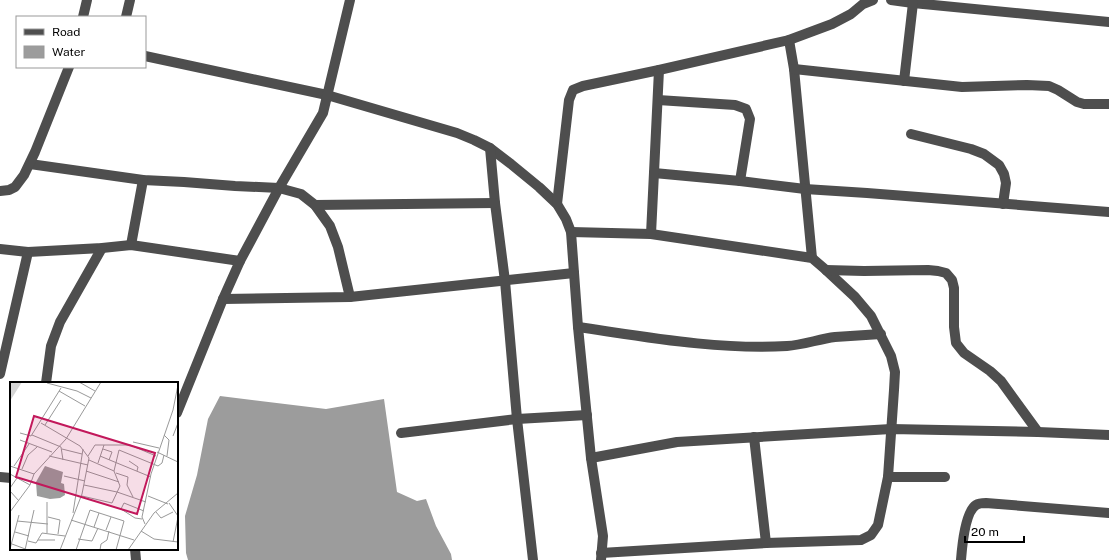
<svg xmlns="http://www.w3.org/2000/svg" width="1109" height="560" viewBox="0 0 1109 560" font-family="'Public Sans',sans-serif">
<rect width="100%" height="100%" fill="#fff"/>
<!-- water -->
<path fill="#9c9c9c" d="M220,396L326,409L384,399L397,492L417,501L426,499L436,526L451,554L452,560H188L186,553L185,516L197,475L208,419Z"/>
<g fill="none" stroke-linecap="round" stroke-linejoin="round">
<!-- minor -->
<g stroke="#4e4e4e" stroke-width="10">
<path d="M891,0L913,3L1109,22"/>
<path d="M83,17L87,0"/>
<path d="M126,17L130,0"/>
<path d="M789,40L794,69L812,258"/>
<path d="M145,56L327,95L457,133L474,140L490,148L511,164L539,187L557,204L566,219L571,232L578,327L591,458L603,536L601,560"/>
<path d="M794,69L962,87L1027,85L1049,86L1058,90L1077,102L1084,104H1109"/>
<path d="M904,81L913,3"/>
<path d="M658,100L735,105L746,109L750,119L740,181"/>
<path d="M911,134L971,149L984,154L999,165L1004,174L1006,183L1003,204"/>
<path d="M490,148L495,203L505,281L517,419L533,560"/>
<path d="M30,164L143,180L184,182L235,186L279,188L301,194L315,205L330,226L338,247L350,297"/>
<path d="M654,173L740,181L805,189L867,193L1109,212"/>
<path d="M0,191L9,190L15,187L24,175L35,152L69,67"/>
<path d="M557,204L569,100L573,90L583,86L659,70L789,40L832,24L851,14L863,4L873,0"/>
<path d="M315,205L495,203"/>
<path d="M571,232L651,234L812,258L826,270L855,297L871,316L891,356L895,372L894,390L888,477L878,525L871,535L861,540L766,543L601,553"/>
<path d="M651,234L659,70"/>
<path d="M131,245L143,180"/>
<path d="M0,249L28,252L102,248L131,245L240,261"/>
<path d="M826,270L864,271L928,270L938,271L946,273L952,280L954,288V327L956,343L964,353L990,371L1001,381L1038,432"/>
<path d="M223,299L350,297L574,273"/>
<path d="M578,327C647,337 717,350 787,346C803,345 819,339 835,337C850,336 866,335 881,334"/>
<path d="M0,374L28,252"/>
<path d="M46,383L51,346L60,322L102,248"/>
<path d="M177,413L223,299L240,261L279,188L323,113L350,0"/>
<path d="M401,433L517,419L587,415"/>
<path d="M754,437L766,543"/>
<path d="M591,458L677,442L891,429L1038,432L1109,435"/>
<path d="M0,477L11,478"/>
<path d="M888,477H945"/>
<path d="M135,549L136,560"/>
<path d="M961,560C962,547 965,512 976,505C979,503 983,503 986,503L1109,513"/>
</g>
</g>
<!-- overview -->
<g transform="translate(10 382)">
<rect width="168" height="168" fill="#fff"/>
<path d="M0,0H12L0,19Z" fill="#d5d5d5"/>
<path d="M35,84L53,90L51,101L54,102L55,113L50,116L40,117L27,114L26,100Z" fill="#9c9c9c"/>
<path fill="none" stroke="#999" stroke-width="1" d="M69,0L85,9M37,1L67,9L81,16M49,9L75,24M31,41L70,64L79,76L72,112L50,168M35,43L51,18M10,51L21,54L51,6M22,53L51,65L53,78M154,53L159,58L157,74M163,54L168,41M10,58L42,70M123,60L149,66M52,67L72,72M93,67L102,70L99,78M109,68L148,84L152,81L154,73M147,70L168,80M39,74L78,83M78,74L85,63H120L146,74M90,74L141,95M119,79L128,85L127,89M88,81L94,63M0,84L24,92M4,84L19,62M12,87L18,73L27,65M76,89L109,100M104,89L109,68M106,91L118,95L117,103L123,115M0,92L20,103M54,94L75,99M74,103L107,110L136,120M0,106L7,96M0,109L9,119M72,114L102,121L110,104L104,89L79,78M138,114L158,122M37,120V151M159,121L168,134M0,130L20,103L24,92L56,57L91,0M146,130L151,136L163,130M63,131L73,67M38,135L50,138L48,152M132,137L125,136L111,127L114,121L134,129M61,138L124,158M7,139L38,142M135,142L132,135L141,92L163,28L168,3M84,145L89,131M96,148L101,135M131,149L144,157L168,160M5,150L19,154M68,157L82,159L88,146M28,158H45M18,159L26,161L32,151L55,154M163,160L168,135M2,162L18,168M0,167L9,133M15,168L24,128M66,168L80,128L114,139L106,168M90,168L91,162L97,158L99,149M118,168L144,131L168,111"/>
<path fill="#c2185b" fill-opacity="0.15" stroke="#c2185b" stroke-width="2" d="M24,34L145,71L127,132L6,95Z"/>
<rect width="168" height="168" fill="none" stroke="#000" stroke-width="2"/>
</g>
<!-- legend -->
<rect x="16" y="16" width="130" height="52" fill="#ffffff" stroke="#999999"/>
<rect x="24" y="29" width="20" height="6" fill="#4e4e4e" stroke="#999999"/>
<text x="52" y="36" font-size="12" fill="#000000">Road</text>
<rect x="24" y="46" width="20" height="12" fill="#9c9c9c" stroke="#999999"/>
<text x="52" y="56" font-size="12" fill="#000000">Water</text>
<!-- scale -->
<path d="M965 536v6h59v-6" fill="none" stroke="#000000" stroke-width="2"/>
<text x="971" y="536" font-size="12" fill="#000000" stroke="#ffffff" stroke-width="3" paint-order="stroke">20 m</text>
</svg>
